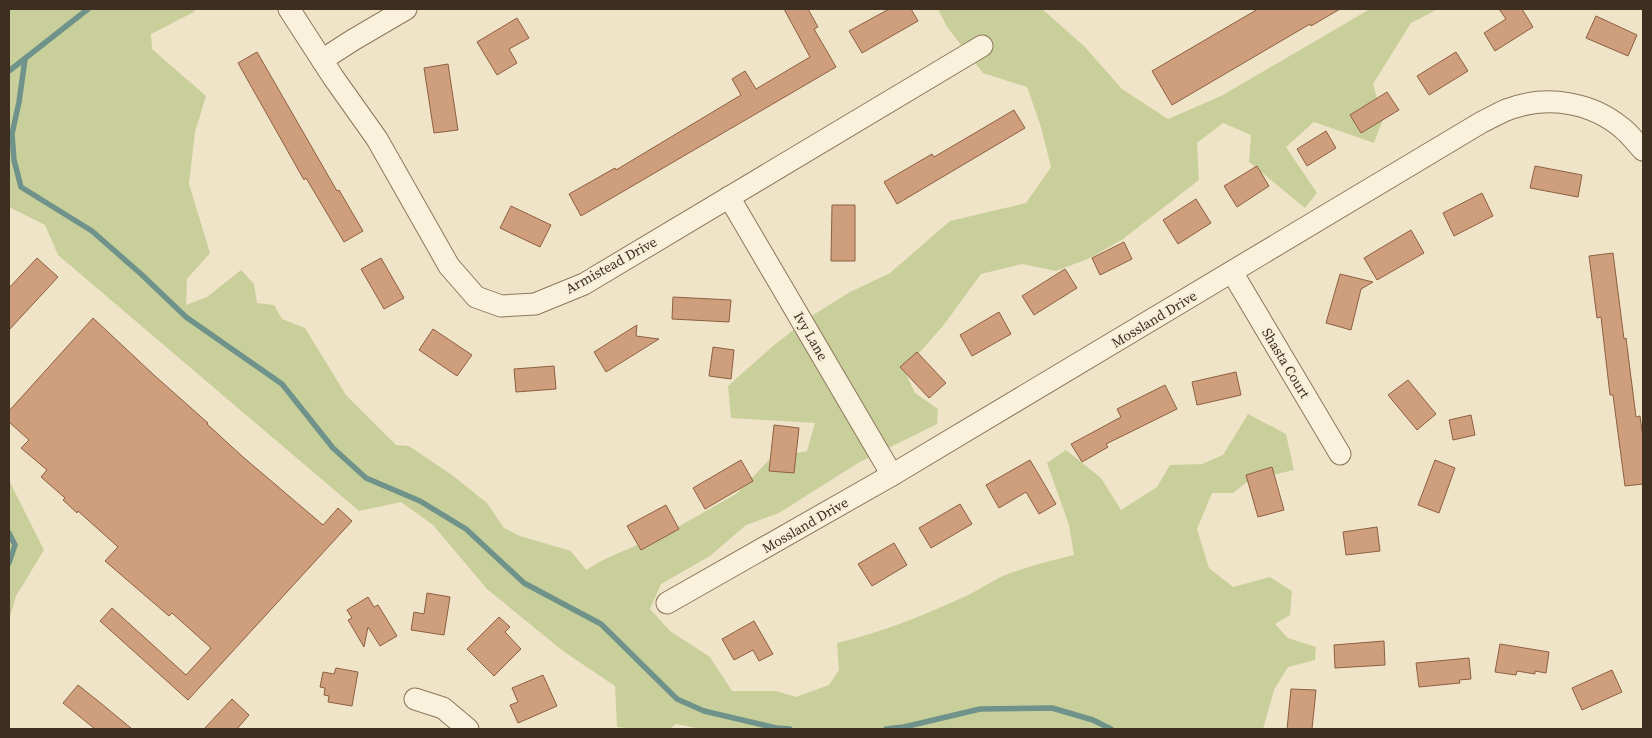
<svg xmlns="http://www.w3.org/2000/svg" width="1652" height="738" viewBox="0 0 1652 738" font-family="'Source Serif 4',serif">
<rect width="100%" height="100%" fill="#f0e4c8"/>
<!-- green -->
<g fill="#c9cf9b">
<path d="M9,9H195L194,12L151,34L152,49L206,96L195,132L189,184L210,253L187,279L186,305L207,297L241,270L254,284L257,303L274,305L282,319L305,328L346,395L396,445L409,446L452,475L487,503L504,528L520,536L571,551L586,570L605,559L676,528L736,494L770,459L807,451L815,423L731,418L728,386L773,346L810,317L850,292L890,273L950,221L1026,203L1051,167L1041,127L1027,87L983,73L947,27L938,9H1042L1084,46L1122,89L1168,119L1221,96L1370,9H1438L1411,23L1373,84L1383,119L1374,143L1314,122L1286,147L1317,193L1305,208L1249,162L1251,135L1223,123L1197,143L1199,180L1123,239L1090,258L1056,271L1022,264L981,274L943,326L904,370L915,393L938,409L937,424L858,463L779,513L746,525L710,556L661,584L650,609L670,631L710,657L732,691H776L796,697L829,685L839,670L837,643C883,632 927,614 970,594C983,588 994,579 1008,574C1029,566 1052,560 1074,555L1069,525L1047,463L1066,450L1101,478L1121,510L1157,487L1170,465L1202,464L1223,455L1248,414L1286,434L1294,470L1250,480L1233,493H1212L1197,529L1209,568L1233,587L1270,577L1292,591L1290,615L1275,624L1288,638L1316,647L1315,660L1288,667L1274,690L1263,729H701L676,724L670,729H636L617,727L615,686L563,651L487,589L433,525L401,502L359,511L58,255L45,225L9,207Z"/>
<path d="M9,480L44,550L16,596L9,620Z"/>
</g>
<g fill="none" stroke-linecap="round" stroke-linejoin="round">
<!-- stream -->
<g stroke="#6f938a" stroke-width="5.5">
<path d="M25,59L19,102L12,134L14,160L21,187L92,231L141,274L186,317L282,384L333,448L366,478L420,501L466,529L524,583L601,624L677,699L704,711L776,728L790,729"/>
<path d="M9,71L88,9"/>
<path d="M9,533L15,545L9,563"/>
<path d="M886,729L904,727L980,709L1052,708L1093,720L1111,729"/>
</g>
</g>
<!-- building -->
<g fill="#cf9f7d" stroke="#8d5f41">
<path d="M784,9H808L818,27L814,29L836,67L581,216L569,194L615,168L616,170L741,95L732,79L745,71L756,89L810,57Z"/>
<path d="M889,9H911L918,21L862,53L849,31Z"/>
<path d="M1258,9H1340L1311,26L1310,24L1172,105L1152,71Z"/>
<path d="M1499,9H1522L1533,27L1495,51L1484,33L1506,19Z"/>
<path d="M1596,16L1637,35L1628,56L1586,38Z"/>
<path d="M517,18L529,38L509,49L517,63L497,75L477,42Z"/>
<path d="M257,52L337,191L339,190L363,231L344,242L306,178L304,180L238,63Z"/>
<path d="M1456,52L1468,71L1429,95L1417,76Z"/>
<path d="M448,64L458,130L434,133L424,68Z"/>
<path d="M1387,92L1399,110L1361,133L1350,115Z"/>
<path d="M1014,110L1025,128L897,204L884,182L932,154L934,157Z"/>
<path d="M1326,131L1336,148L1307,166L1297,149Z"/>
<path d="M1257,166L1269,186L1237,207L1224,186Z"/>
<path d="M1535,166L1582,175L1578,197L1530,188Z"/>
<path d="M1482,193L1493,216L1454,236L1443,213Z"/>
<path d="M1196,199L1211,223L1178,244L1163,220Z"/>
<path d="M832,205H855V261H831Z"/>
<path d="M511,206L551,225L540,247L500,228Z"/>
<path d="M1411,230L1424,253L1377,280L1364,258Z"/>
<path d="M1124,242L1132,259L1100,275L1092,258Z"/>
<path d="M1613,253L1624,339L1626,338L1636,417L1640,416L1643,438V484L1625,486L1613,395H1610L1601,317L1597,318L1589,256Z"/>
<path d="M37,258L58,277L9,330V288Z"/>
<path d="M381,258L404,298L384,309L361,269Z"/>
<path d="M1065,269L1077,288L1034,315L1022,296Z"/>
<path d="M1340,274L1373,282L1361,289L1351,330L1326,323Z"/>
<path d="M673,297L731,300L729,322L672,319Z"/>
<path d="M999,312L1011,334L972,356L960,335Z"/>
<path d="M93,318L155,376L208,423L207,424L243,457L323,525L338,508L352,521L188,700L100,621L112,608L186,675L211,648L172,613L169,616L105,561L118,547L78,511L77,513L63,500L65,498L41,477L47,470L21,448L29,440L9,422V411Z"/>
<path d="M637,325L636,336L659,339L606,372L594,352Z"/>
<path d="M433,329L472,355L457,376L419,350Z"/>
<path d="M713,347L734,350L731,379L709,376Z"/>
<path d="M917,352L946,383L929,398L900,367Z"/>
<path d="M554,366L556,389L516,392L514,369Z"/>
<path d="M1236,372L1241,395L1197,405L1192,382Z"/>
<path d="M1408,380L1436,414L1417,430L1388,395Z"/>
<path d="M1165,385L1177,409L1106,444L1108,447L1082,462L1071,444L1121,417L1117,409Z"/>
<path d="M1471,415L1475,435L1453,440L1449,420Z"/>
<path d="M774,425L799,428L794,473L769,471Z"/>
<path d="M741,460L753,481L705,509L693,488Z"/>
<path d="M1030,460L1056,504L1039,514L1026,492L999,508L986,485Z"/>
<path d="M1435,460L1455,468L1439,513L1418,505Z"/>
<path d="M1272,467L1284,510L1258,517L1246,475Z"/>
<path d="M960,504L972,524L931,548L919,528Z"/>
<path d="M666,505L679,529L641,550L627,526Z"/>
<path d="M1377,527L1380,551L1346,555L1343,532Z"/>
<path d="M894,543L907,565L872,586L858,564Z"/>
<path d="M427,593L450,597L444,635L411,630L414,612L424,614Z"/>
<path d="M368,597L374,607L378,605L397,636L380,646L368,627L364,647L348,620L352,618L347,610Z"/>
<path d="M499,617L510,627L505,632L521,649L494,676L467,649Z"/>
<path d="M754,621L773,654L759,661L753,650L734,660L722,639Z"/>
<path d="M1384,641L1385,665L1335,668L1334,645Z"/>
<path d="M1500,644L1549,652L1546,673L1535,671V674L1517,671L1516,675L1495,672Z"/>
<path d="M1469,658L1471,679L1459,680L1460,683L1419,687L1416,663Z"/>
<path d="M336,668L358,672L352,706L328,702L329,696L324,695L325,688L320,687L323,672L334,674Z"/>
<path d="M1612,670L1622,692L1582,710L1572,688Z"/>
<path d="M543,675L557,706L518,723L510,705L518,702L512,688Z"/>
<path d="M78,685L103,705L132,729H95L63,703Z"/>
<path d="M1291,689L1316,690L1312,729H1287Z"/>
<path d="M232,699L249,715L237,729H204Z"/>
</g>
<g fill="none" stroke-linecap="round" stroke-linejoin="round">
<defs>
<g id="minor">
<path d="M289,9L333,77L377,139L449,266L476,297L501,306L535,304L584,284L982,46"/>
<path d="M322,60L353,40L406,9"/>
<path d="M729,197L892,475"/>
<path d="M1232,272L1340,454"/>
<path d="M667,603L892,475L1482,122C1491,118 1500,112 1509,109C1547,95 1591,102 1622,128C1630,134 1636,143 1643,150"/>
<path d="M415,699L443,708L468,729"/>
</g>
</defs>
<!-- minor casing -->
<use href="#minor" stroke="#8d765c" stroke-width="23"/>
<!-- minor -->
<use href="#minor" stroke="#faf1dc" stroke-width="21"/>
</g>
<g text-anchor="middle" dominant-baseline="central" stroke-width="4.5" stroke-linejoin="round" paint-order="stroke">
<!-- street labels -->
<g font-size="14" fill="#3d2e20" stroke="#f7eed8">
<text transform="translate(611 265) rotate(-29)">Armistead Drive</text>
<text transform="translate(1154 319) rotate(-31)">Mossland Drive</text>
<text transform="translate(811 336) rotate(60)">Ivy Lane</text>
<text transform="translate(1286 363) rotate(59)">Shasta Court</text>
<text transform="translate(805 525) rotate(-30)">Mossland Drive</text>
</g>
</g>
<!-- border -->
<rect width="1652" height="738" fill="none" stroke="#3d2e20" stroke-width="20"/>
</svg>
